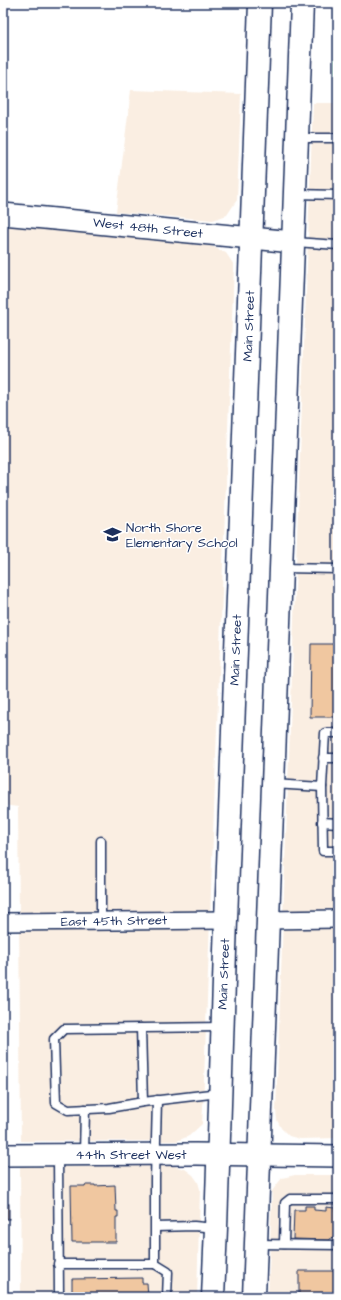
<svg xmlns="http://www.w3.org/2000/svg" width="341" height="1300" viewBox="0 0 341 1300" font-family="'Architects Daughter',sans-serif">
<rect width="100%" height="100%" fill="#fff"/>
<filter id="ink" filterUnits="userSpaceOnUse"><feTurbulence type="fractalNoise" baseFrequency=".025" numOctaves="2"/><feDisplacementMap in="SourceGraphic" scale="8" xChannelSelector="R" yChannelSelector="G"/><feConvolveMatrix kernelMatrix="1 2 1 2 8 2 1 2 1" color-interpolation-filters="sRGB"/></filter>
<g filter="url(#ink)">
<!-- built -->
<g fill="#faeee2">
<path d="M131,90L241,94L237,200L227,215L213,220L116,212Z"/>
<path d="M313,103H338V1138L300,1139L289,1136L281,1128L277,1120L276,1110Z"/>
<path d="M3,225L211,246L226,253L234,265L203,1108L202,1124L189,1136L177,1141H21L18,807L3,805Z"/>
<path d="M173,1166L185,1169L193,1175L198,1182L200,1189L197,1297H21L20,1167Z"/>
<path d="M295,1175H338V1297H268L272,1191L282,1178Z"/>
</g>
<!-- green -->
<rect fill="#9ee6b4" stroke="#5c8a89" x="335" y="3" width="3" height="100"/>
<!-- building -->
<g fill="#f0c7a0" stroke="#1b2f5e">
<path d="M311,644H338V717H310Z"/>
<path d="M85,1185H95V1186L115,1185L116,1211H118V1217H116V1242H72L71,1186H85Z"/>
<rect x="3" y="1204" width="6" height="15"/>
<path d="M305,1206H314V1210L326,1211V1207L335,1208V1211H338V1233L329,1240L293,1239L294,1210H305Z"/>
<rect x="299" y="1271" width="39" height="26"/>
<path d="M142,1278V1283H147L148,1297H72V1279Z"/>
</g>
<g fill="none" stroke-linecap="round" stroke-linejoin="round">
<defs>
<g id="service">
<path d="M297,138H338"/>
<path d="M296,194L338,195"/>
<path d="M295,242L338,245"/>
<path d="M282,568L338,569"/>
<path d="M323,758H338"/>
<path d="M273,784L322,787L325,733H338"/>
<path d="M322,787L323,851H338"/>
<path d="M322,822L338,823"/>
<path d="M101,841V921"/>
<path d="M141,1028L143,1102"/>
<path d="M219,1093L143,1102L109,1108L68,1110L56,1103L54,1039L64,1029L222,1027"/>
<path d="M157,1100L155,1179V1264L168,1272L167,1297"/>
<path d="M84,1154L85,1109"/>
<path d="M58,1156L59,1297"/>
<path d="M156,1227L194,1226L215,1228"/>
<path d="M257,1244L338,1245"/>
<path d="M284,1244L285,1203L290,1199H338"/>
<path d="M58,1264H155"/>
</g>
<g id="minor">
<path d="M267,920L338,919"/>
<path d="M3,922L226,920"/>
</g>
<g id="tertiary">
<path d="M3,214L293,242"/>
<path d="M3,1155L196,1154L338,1156"/>
</g>
<g id="primary">
<path d="M213,1297L216,1228L226,920L260,3"/>
<path d="M254,1297L302,3"/>
</g>
</defs>
<!-- service casing -->
<use href="#service" stroke="#1b2f5e" stroke-width="11"/>
<!-- minor casing -->
<use href="#minor" stroke="#1b2f5e" stroke-width="20"/>
<!-- tertiary casing -->
<use href="#tertiary" stroke="#1b2f5e" stroke-width="24"/>
<!-- primary casing -->
<use href="#primary" stroke="#1b2f5e" stroke-width="25"/>
<!-- service -->
<use href="#service" stroke="#fff" stroke-width="8"/>
<!-- minor -->
<use href="#minor" stroke="#fff" stroke-width="17"/>
<!-- tertiary -->
<use href="#tertiary" stroke="#fff" stroke-width="21"/>
<!-- primary -->
<use href="#primary" stroke="#fff" stroke-width="22"/>
</g>
</g>
<!-- icons -->
<defs>
<symbol id="school-bare" viewBox="-9 -9 18 18"><path d="M0-5L7-2L0 1L-7-2ZM-4 1L0 2.5L4 1V4Q0 6-4 4Z" fill="#1b2f5e" stroke="#fff" stroke-width="2.5" paint-order="stroke"/></symbol>
</defs>
<g fill-rule="evenodd">
<use href="#school-bare" x="100" y="522" width="25" height="25"/>
</g>
<g text-anchor="middle" dominant-baseline="central" stroke-width="3" stroke-linejoin="round" paint-order="stroke">
<!-- street labels -->
<g font-size="13" fill="#1b2f5e" stroke="#fff">
<text transform="translate(148 228) rotate(6)">West 48th Street</text>
<text transform="translate(249 326) rotate(-88)">Main Street</text>
<text transform="translate(236 650) rotate(-88)">Main Street</text>
<text transform="translate(114 921) rotate(-1)">East 45th Street</text>
<text transform="translate(224 974) rotate(-88)">Main Street</text>
<text x="131" y="1155">44th Street West</text>
</g>
<!-- poi labels -->
<g font-size="13" fill="#1b2f5e" stroke="#fff" text-anchor="start">
<text x="126" y="528">North Shore<tspan x="126" dy="15">Elementary School</tspan></text>
</g>
</g>
<!-- margin -->
<rect width="341" height="1300" fill="none" stroke="#fff" stroke-width="16"/>
<rect x="8" y="8" width="325" height="1284" fill="none" stroke="#1b2f5e" stroke-width="1.5" filter="url(#ink)"/>
</svg>
